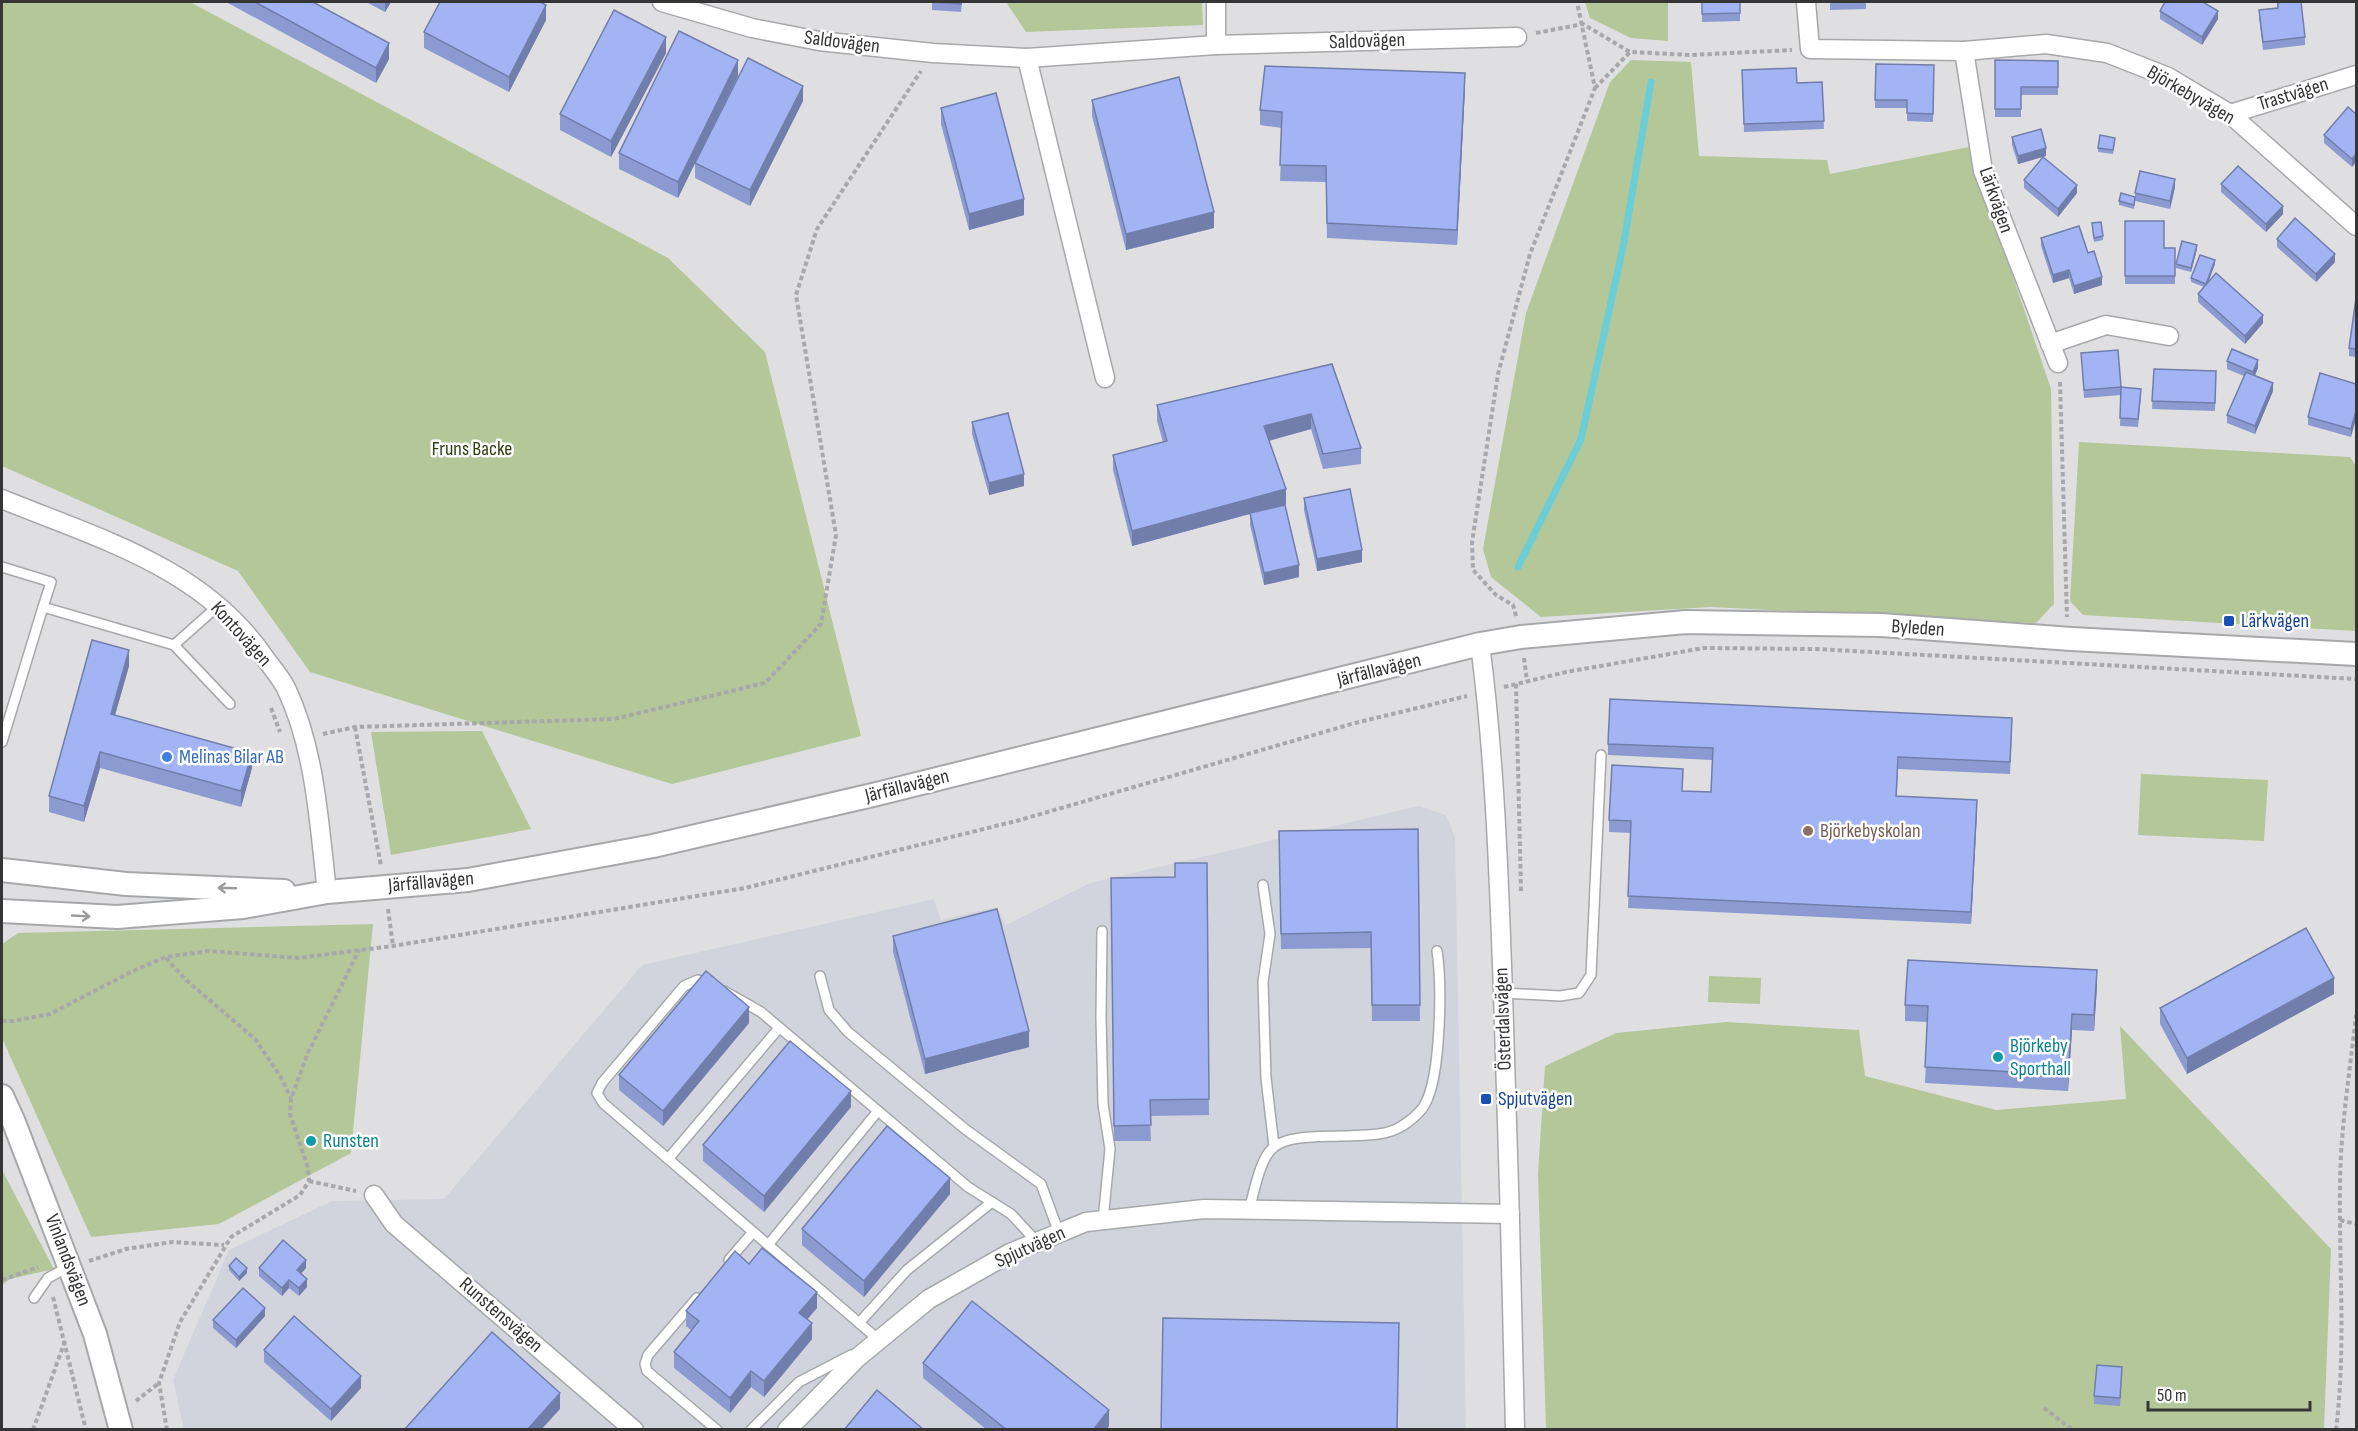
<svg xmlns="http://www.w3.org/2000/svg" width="2358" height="1431" viewBox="0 0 2358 1431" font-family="'Sofia Sans Condensed',sans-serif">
<rect width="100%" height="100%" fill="#dfdfe2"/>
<!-- built -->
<path fill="#d1d4dd" d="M1419,806L1446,815L1455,837L1466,1429L184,1430L173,1380L229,1250L332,1201L444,1199L642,965L934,899L941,920L996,907L1006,925L1090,883Z"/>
<!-- green -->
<g fill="#b3c799">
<path d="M2,2H190L668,258L765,352L861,736L672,784L310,672L238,571L2,466Z"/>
<path d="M1006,2H1202L1203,25L1026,32Z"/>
<path d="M1585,2H1668V41L1631,38L1590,18Z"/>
<path d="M1631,60L1691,62L1699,156L1827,160L1830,174L1969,147L2051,389L2054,604L2036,623L1711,607L1541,617L1491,577L1483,549L1526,313L1610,82Z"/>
<path d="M2079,442L2350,457L2356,466V631L2083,615L2070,601Z"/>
<path d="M482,731L531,829L391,855L371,732Z"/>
<path d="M2141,774L2268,780L2264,841L2138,835Z"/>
<path d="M373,924L351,1153L219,1224L91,1237L2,1038V944L18,933Z"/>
<path d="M1709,976L1761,978L1760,1004L1708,1002Z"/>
<path d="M1726,1022L1859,1030L1865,1076L1996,1110L2126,1099L2120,1026L2331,1249L2324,1429H1546L1538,1174L1545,1066L1616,1033Z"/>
<path d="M2,1170L54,1269L10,1279L2,1285Z"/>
</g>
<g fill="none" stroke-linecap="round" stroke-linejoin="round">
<!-- stream -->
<path stroke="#6bced6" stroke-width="7" d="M1518,567L1581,439L1623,247L1651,82"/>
<defs>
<g id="service">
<path d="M2,567L51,582L43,607L174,645L219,605"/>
<path d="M174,645L230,704"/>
<path d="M2,742L43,607"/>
<path d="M1263,885L1270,934L1263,982L1266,1078L1274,1146"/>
<path d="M1102,931L1101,1017L1103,1104L1110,1149L1103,1220"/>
<path d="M820,976L829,1010L848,1032L965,1129L1041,1184L1059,1233"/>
<path d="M709,984L698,980L684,986L602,1083L597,1093L603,1103L879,1340"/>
<path d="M724,991L761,1012L968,1187L1011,1214L1037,1242"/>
<path d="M1503,993L1560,996L1579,993L1591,975L1601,755"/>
<path d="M668,1159L779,1028"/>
<path d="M1249,1210C1254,1193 1260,1157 1274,1147C1289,1135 1322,1137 1340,1136C1360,1135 1385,1137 1402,1126C1409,1122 1422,1111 1425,1104C1441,1076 1442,984 1437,951"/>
<path d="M768,1245L878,1111"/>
<path d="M729,1260L753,1232"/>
<path d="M34,1298L48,1278L68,1267"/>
<path d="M697,1298L648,1355L645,1364L647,1371L717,1430"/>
<path d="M859,1323L907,1270L992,1202"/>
<path d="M751,1430L799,1382L851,1355L854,1357"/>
</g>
<g id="minor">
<path d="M662,2L752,28L819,41L933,53L1027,58L1216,45L1517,37"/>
<path d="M1216,2V45"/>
<path d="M1806,2L1810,49L1964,51L2046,44L2107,53L2168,77L2230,114L2356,226"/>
<path d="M1964,51L1983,171L2058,363"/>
<path d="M1027,58L1105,378"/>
<path d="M2230,114L2356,75"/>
<path d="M2050,344L2106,325L2169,336"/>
<path d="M2,499C99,539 203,567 265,658C272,668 281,678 286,688C316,751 319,825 327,892"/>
<path d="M1480,644C1495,760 1499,877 1503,993C1508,1139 1512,1284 1515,1430"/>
<path d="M374,1195L394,1224L634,1430"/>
<path d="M787,1430L857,1358L929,1299L1010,1253L1086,1222L1204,1209L1510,1214"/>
</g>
<g id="tertiary">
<path d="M2,870L126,884L284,891"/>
<path d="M2,911L117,917L243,907L327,892L468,880L653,846L877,794L1480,644L1521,637L1686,622L1881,625L2071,639L2356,654"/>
<path d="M2,1096L13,1120L95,1334L121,1430"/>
</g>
</defs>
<!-- service casing -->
<use href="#service" stroke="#a7a8aa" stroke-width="12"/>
<!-- minor casing -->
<use href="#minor" stroke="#a7a8aa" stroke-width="21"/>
<!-- tertiary casing -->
<use href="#tertiary" stroke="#a7a8aa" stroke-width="26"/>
<!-- path -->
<g stroke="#a8a8ab" stroke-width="4" stroke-dasharray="4.5 3" stroke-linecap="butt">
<path d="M1536,33L1583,24L1630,52L1691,55L1792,50"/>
<path d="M1595,88L1630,52"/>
<path d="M2060,382L2067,617"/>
<path d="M1516,616L1513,605L1496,595L1473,570L1472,542L1498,374L1530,254L1595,88L1577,2"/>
<path d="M1524,658L1527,681"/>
<path d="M1516,684L1521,891"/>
<path d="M1504,687L1566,672L1704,648L1817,649L2356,679"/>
<path d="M271,708L280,732"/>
<path d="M355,727L381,866"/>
<path d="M323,734L355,727L614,719L765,683L821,624L836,535L796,295L817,229L921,71"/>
<path d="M388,909L393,946"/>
<path d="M166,958L185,979L255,1039L280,1076L291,1098"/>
<path d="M2,1021H13L50,1014L129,973L165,957L209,951L298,958L393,946L745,888L1020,820L1355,723L1467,696"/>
<path d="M309,1181L356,1191"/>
<path d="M2340,1220L2356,1224"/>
<path d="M89,1261L126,1249L172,1242L224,1245"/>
<path d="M2,1280L38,1267"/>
<path d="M53,1297L86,1430"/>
<path d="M136,1401L159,1383"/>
<path d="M2044,1408L2073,1430"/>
<path d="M33,1430L65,1341"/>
<path d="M75,1430V1429"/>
<path d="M167,1430L159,1383L180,1322L231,1237L300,1195L309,1181L308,1168L290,1114L291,1099L307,1055L359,950"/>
<path d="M2336,1430C2346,1349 2339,1268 2340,1188C2340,1130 2350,1072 2356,1015"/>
</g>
<!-- service -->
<use href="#service" stroke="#fff" stroke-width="9"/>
<!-- minor -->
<use href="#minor" stroke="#fff" stroke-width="18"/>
<!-- tertiary -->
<use href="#tertiary" stroke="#fff" stroke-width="22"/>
</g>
<!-- wall -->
<g fill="#8b9bd2">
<path d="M226,2H313L389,59L376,83Z"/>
<path d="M366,2H391L385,12Z"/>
<path d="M932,2H962L961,12L932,10Z"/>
<path d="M1702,2H1740V21L1702,22Z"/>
<path d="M1830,2H1866V9L1830,10Z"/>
<path d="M2277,2H2301L2305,37V45L2263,50L2259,18V10L2277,8Z"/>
<path d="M2160,11L2218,19L2202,45L2160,19Z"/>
<path d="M546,20L509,92L424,48V32Z"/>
<path d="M666,53L611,157L560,130V114Z"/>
<path d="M1995,60L2058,61V95H2021V117H1995Z"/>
<path d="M1876,64L1934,65L1933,122L1907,121V108H1875Z"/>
<path d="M1742,70L1797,83L1822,82L1824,129L1744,132Z"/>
<path d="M738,76L698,157L803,101L750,206L695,178V163L678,198L619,169V153Z"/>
<path d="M1465,88L1457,245L1327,238L1326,182L1280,181L1282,128L1260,125V110Z"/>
<path d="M1092,100L1214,228L1126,250L1092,116Z"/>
<path d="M941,108L1024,215L969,230L941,124Z"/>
<path d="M2356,114V162L2352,167L2324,143V135Z"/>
<path d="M2012,137L2046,156L2018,164L2012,145Z"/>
<path d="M2115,142L2113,154L2098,152V148Z"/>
<path d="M2024,180L2077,193L2058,217L2024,188Z"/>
<path d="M2221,184L2283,214L2266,232L2221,192Z"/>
<path d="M2175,187L2170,209L2135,201L2134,209L2119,205V201L2135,197V193Z"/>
<path d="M2125,221L2164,248H2175V284H2125Z"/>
<path d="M2092,223L2103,236V240L2094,242Z"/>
<path d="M2041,238L2088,253L2102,285L2074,294L2069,278L2053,283L2041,246Z"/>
<path d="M2277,239L2335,262L2316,282L2277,247Z"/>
<path d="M2197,249L2191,272L2176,268V264Z"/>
<path d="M2215,264L2208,282L2263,323L2245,344L2198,302V294L2204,287L2191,282V278Z"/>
<path d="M2356,298V357L2349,356V348Z"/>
<path d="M2081,353L2121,387L2141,397L2138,427L2120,426L2121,395L2084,398Z"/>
<path d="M2227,361L2258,368L2255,375L2273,391L2255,434L2227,423V415L2244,376L2227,369Z"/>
<path d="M1332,364L1361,448V464L1323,469L1311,429L1269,441L1286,504L1285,505L1299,577L1264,585L1250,525V514L1132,546L1113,470V455L1163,442L1157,421V405Z"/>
<path d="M2154,369L2216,371L2215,411L2152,409Z"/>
<path d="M2356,384L2351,437L2308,425V417Z"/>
<path d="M972,422L1024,486L989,495L972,434Z"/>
<path d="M1304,498L1362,562L1317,571L1304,510Z"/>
<path d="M129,666L115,715L252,768L241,807L100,768L84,822L49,812V796Z"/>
<path d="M2012,730L2010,774L1898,769L1897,796L1977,812L1971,924L1628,908L1631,833L1609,832V820L1683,791L1711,792L1712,760L1608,755V744Z"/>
<path d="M1418,829L1420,1021H1372L1371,948L1281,949L1279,831Z"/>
<path d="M1207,863L1209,1115L1150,1116L1151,1141H1114L1111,878L1175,877Z"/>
<path d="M893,936L1029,1047L925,1074L893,952Z"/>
<path d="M2097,986L2094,1031L2072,1030L2068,1091L1925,1083L1928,1022L1905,1021V1005Z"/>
<path d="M2334,994L2187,1074L2160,1024V1008Z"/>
<path d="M749,1023L663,1126L619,1090V1075Z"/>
<path d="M851,1107L764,1212L703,1161V1145Z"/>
<path d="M950,1194L864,1297L802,1245V1229Z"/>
<path d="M749,1264L817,1308L807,1319L812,1339L764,1397L751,1387L730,1413L674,1368V1352L692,1331L686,1326V1311Z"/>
<path d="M229,1266L247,1273L239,1281L229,1270Z"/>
<path d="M259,1268H306L301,1273L307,1287L299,1296L289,1288L282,1296L259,1276Z"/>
<path d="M265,1316L236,1348L213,1328V1320Z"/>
<path d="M264,1350L361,1388L331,1421L264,1362Z"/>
<path d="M923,1363L1109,1426L1106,1430H987L923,1378Z"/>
<path d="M2122,1375L2120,1406L2094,1404V1396Z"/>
</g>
<!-- shaded-wall -->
<g fill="#717eab">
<path d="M385,2H391L385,12Z"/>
<path d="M546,5V20L509,92V77Z"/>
<path d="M2218,11V19L2202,45V37Z"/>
<path d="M666,37V53L611,157V141Z"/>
<path d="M389,43V59L376,83V68Z"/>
<path d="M738,60V76L678,198V182Z"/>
<path d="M1465,73V88L1457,245V230Z"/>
<path d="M803,86V101L750,206V190Z"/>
<path d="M2046,148V156L2018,164V156Z"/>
<path d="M2356,154V162L2352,167V159Z"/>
<path d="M2175,179V187L2170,209V201Z"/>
<path d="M2077,185V193L2058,217V209Z"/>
<path d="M1024,199V215L969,230V214Z"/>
<path d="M2283,206V214L2266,232V224Z"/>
<path d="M1214,212V228L1126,250V234Z"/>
<path d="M2197,245V249L2191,272V268Z"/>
<path d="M2335,254V262L2316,282V274Z"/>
<path d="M2215,260V264L2206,288V284Z"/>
<path d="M2069,270V278L2053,283V275Z"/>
<path d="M2102,277V285L2074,294V286Z"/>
<path d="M2263,315V323L2245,344V336Z"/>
<path d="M2258,360V368L2253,380V372Z"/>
<path d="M2273,383V391L2255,434V426Z"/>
<path d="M2356,411V419L2351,437V429Z"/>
<path d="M1311,414V429L1264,442V426Z"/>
<path d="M1024,474V486L989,495V483Z"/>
<path d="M1286,489V504L1132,546V531Z"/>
<path d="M1362,550V562L1317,571V559Z"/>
<path d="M1299,565V577L1264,585V573Z"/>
<path d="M129,650V666L111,729V714Z"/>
<path d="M100,752V768L84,822V806Z"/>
<path d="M252,753V768L241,807V791Z"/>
<path d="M1977,800V812L1971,924V912Z"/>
<path d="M2097,970V986L2094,1031V1015Z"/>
<path d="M2334,978V994L2187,1074V1058Z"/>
<path d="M749,1007V1023L663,1126V1111Z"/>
<path d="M2072,1014V1030L2068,1091V1075Z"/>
<path d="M1029,1031V1047L925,1074V1059Z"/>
<path d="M851,1091V1107L764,1212V1196Z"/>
<path d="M950,1178V1194L864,1297V1281Z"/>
<path d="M306,1260V1268L297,1278V1270Z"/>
<path d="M247,1268V1273L239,1281V1277Z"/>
<path d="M307,1279V1287L299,1296V1288Z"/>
<path d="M289,1280V1288L282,1296V1288Z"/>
<path d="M817,1292V1308L799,1329V1313Z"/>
<path d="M265,1308V1316L236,1348V1340Z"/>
<path d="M812,1323V1339L764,1397V1381Z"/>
<path d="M751,1371V1387L730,1413V1398Z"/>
<path d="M361,1376V1388L331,1421V1409Z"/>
<path d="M560,1393V1409L541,1430H527Z"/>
<path d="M1109,1410V1426L1106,1430H1093Z"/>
</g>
<!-- building -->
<g fill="#a2b4f4" stroke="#717eab" stroke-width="1.5">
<path d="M255,2H313L389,43L376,68Z"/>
<path d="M440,2H540L546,5L509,77L424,32Z"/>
<path d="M932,2H961V4Z"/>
<path d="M1702,2H1740V13L1702,14Z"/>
<path d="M2165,2H2203L2218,11L2202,37L2160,11Z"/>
<path d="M2278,2H2301L2305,37L2263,42L2259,10L2278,8Z"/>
<path d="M614,10L666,37L611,141L560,114Z"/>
<path d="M679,31L738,60L678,182L619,153Z"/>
<path d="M748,58L803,86L750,190L695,163Z"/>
<path d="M1995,60L2058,61V87H2021V109H1995Z"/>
<path d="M1876,64L1934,65L1933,114L1907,113V100H1875Z"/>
<path d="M1265,66L1465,73L1457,230L1327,223L1326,166L1280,165L1282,112L1260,110Z"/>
<path d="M1796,68L1797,83L1822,82L1824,121L1744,124L1742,70Z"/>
<path d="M1179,77L1214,212L1126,234L1092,100Z"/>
<path d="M996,93L1024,199L969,214L941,108Z"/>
<path d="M2348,107L2356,114V154L2352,159L2324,135Z"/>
<path d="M2041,129L2046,148L2018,156L2012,137Z"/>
<path d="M2100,135L2115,138L2113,150L2098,148Z"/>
<path d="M2043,157L2077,185L2058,209L2024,180Z"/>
<path d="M2238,166L2283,206L2266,224L2221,184Z"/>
<path d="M2140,171L2175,179L2170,201L2135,193Z"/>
<path d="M2121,193L2135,197L2134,205L2119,201Z"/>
<path d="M2295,218L2335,254L2316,274L2277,239Z"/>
<path d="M2125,221H2164V248H2175V276H2125Z"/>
<path d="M2101,222L2103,236L2094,238L2092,223Z"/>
<path d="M2079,226L2088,253L2094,251L2102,277L2074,286L2069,270L2053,275L2041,238Z"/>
<path d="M2182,241L2197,245L2191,268L2176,264Z"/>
<path d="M2200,255L2215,260L2206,284L2191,278Z"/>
<path d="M2216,273L2263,315L2245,336L2198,294Z"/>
<path d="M2356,298V349L2349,348Z"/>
<path d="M2232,349L2258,360L2253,372L2227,361Z"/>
<path d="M2118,350L2121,387L2141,389L2138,419L2120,418L2121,387L2084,390L2081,353Z"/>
<path d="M1332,364L1361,448L1323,454L1311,414L1264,426L1286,489L1132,531L1113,455L1167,441L1157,405Z"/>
<path d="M2154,369L2216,371L2215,403L2152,401Z"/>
<path d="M2246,372L2273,383L2255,426L2227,415Z"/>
<path d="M2320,373L2356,384V411L2351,429L2308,417Z"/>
<path d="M1008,413L1024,474L989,483L972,422Z"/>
<path d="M1350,489L1362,550L1317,559L1304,498Z"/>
<path d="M1285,505L1299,565L1264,573L1250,513Z"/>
<path d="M92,640L129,650L111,714L252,753L241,791L100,752L84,806L49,796Z"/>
<path d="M1610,699L2012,718L2010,762L1898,757L1896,796L1977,800L1971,912L1628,896L1631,821L1609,820L1612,765L1683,769L1682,791L1711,792L1713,748L1608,744Z"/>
<path d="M1418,829L1420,1005H1372L1371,932L1281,934L1279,831Z"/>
<path d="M1175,863H1207L1209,1099L1150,1100L1151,1125L1114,1126L1111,878L1175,877Z"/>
<path d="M997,909L1029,1031L925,1059L893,936Z"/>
<path d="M2306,928L2334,978L2187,1058L2160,1008Z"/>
<path d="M1908,960L2097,970L2094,1015L2072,1014L2068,1075L1925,1067L1928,1006L1905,1005Z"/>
<path d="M706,971L749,1007L663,1111L619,1075Z"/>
<path d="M790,1041L851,1091L764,1196L703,1145Z"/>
<path d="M887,1126L950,1178L864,1281L802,1229Z"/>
<path d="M283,1240L306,1260L297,1270L307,1279L299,1288L289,1280L282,1288L259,1268Z"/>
<path d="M762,1248L817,1292L799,1313L812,1323L764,1381L751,1371L730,1398L674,1352L699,1321L686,1311L735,1251L749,1264Z"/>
<path d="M236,1258L247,1268L239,1277L229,1266Z"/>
<path d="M243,1288L265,1308L236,1340L213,1320Z"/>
<path d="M972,1301L1109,1410L1093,1430H1007L923,1363Z"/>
<path d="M294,1316L361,1376L331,1409L264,1350Z"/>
<path d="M1163,1318L1399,1323L1397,1430H1161Z"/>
<path d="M492,1332L560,1393L527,1430H404Z"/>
<path d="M2097,1365L2122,1367L2120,1398L2094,1396Z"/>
<path d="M877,1390L924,1430H844Z"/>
</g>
<!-- one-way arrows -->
<defs><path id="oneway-shaft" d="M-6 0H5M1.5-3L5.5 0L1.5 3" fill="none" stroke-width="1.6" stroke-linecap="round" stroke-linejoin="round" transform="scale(1.5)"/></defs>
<g stroke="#9a9a9a">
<use href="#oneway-shaft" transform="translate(227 888) rotate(-178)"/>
<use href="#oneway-shaft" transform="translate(81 916) rotate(3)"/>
</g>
<!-- markers -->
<g fill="#1a4fb4" stroke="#fff" stroke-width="2">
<rect x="2223" y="615" width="12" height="12" rx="3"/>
<rect x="1480" y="1093" width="12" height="12" rx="3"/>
</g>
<circle fill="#3f7fe0" stroke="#fff" stroke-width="2" cx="167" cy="757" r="6"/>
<circle fill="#8d6e63" stroke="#fff" stroke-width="2" cx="1808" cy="831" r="6"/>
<g fill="#0f9aa8" stroke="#fff" stroke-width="2">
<circle cx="1998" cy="1057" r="6"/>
<circle cx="311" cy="1141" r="6"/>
</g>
<g text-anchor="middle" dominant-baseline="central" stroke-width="5" stroke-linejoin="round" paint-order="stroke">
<!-- street labels -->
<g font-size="20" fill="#353536" stroke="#fff">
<text transform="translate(1367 41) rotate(-2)">Saldovägen</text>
<text transform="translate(842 42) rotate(7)">Saldovägen</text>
<text transform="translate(2293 94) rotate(-17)">Trastvägen</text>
<text transform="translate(2191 95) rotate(30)">Björkebyvägen</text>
<text transform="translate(1996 200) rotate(71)">Lärkvägen</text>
<text transform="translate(1918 628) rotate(4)">Byleden</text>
<text transform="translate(241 634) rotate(48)">Kontovägen</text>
<text transform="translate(1379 670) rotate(-14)">Järfällavägen</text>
<text transform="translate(907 786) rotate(-14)">Järfällavägen</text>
<text transform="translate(431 882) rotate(-5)">Järfällavägen</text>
<text transform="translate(1503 1019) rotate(-92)">Österdalsvägen</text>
<text transform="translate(1030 1247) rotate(-24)">Spjutvägen</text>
<text transform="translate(68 1260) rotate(69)">Vinlandsvägen</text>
<text transform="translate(501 1315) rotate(41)">Runstensvägen</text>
</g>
<!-- park labels -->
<g font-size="20" fill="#2f4010" stroke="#fff">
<text x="472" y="449">Fruns Backe</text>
</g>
<!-- transit labels -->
<g font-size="20" fill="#164399" stroke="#fff" text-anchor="start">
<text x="2241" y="621">Lärkvägen</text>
<text x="1498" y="1099">Spjutvägen</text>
</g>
<!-- shop labels -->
<g font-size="20" fill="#366cbe" stroke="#fff" text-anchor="start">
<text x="179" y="757">Melinas Bilar AB</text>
</g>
<!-- education labels -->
<g font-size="20" fill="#785e54" stroke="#fff" text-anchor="start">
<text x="1820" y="831">Björkebyskolan</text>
</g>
<!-- culture labels -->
<g font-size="20" fill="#0d838f" stroke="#fff" text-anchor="start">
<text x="2010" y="1046">Björkeby<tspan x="2010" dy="23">Sporthall</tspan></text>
<text x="323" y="1141">Runsten</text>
</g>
</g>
<!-- border -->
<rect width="2358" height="1431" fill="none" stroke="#353536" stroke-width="6"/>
<!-- scale -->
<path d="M2148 1401v9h162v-9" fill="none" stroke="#353536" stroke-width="3"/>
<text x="2157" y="1401" font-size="18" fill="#353536" stroke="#ffffff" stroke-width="4.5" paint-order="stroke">50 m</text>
</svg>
